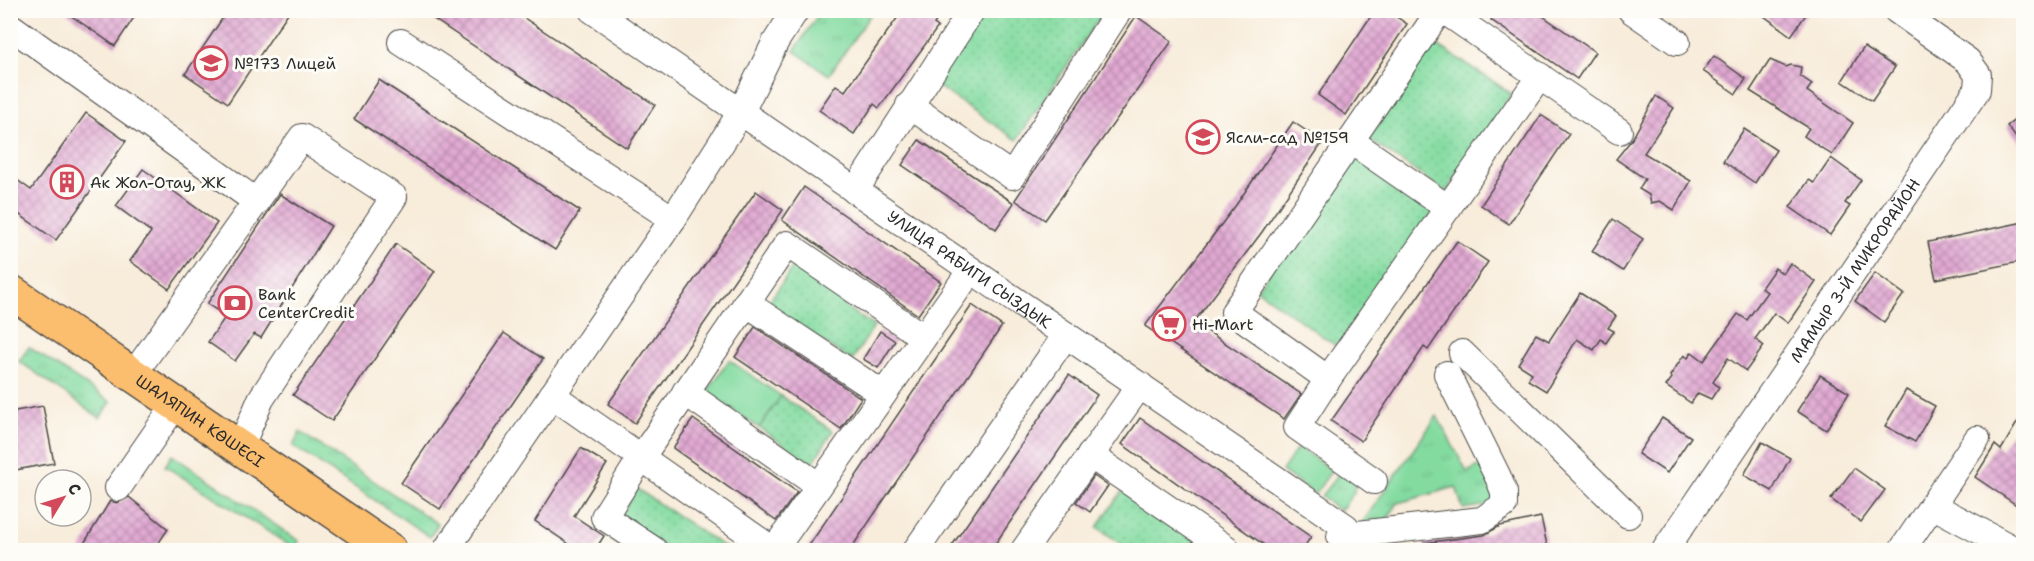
<svg xmlns="http://www.w3.org/2000/svg" width="2034" height="561" viewBox="0 0 2034 561" font-family="'Shantell Sans',sans-serif">
<defs>
<pattern id="grass-tufts" width="24" height="20" patternUnits="userSpaceOnUse" patternTransform="scale(1.5)"><rect width="24" height="20" fill="#83dba0"/><path d="M3 7l-1-3M5 7V3M7 7l1-3M15 17l-1-3M17 17v-4M19 17l1-3" fill="none" stroke="#71bc8a"/></pattern>
<pattern id="park-dots" width="8" height="8" patternUnits="userSpaceOnUse" patternTransform="scale(1.5)"><rect width="8" height="8" fill="#83dba0"/><path d="M2 2h.1M6 6h.1" fill="none" stroke="#71bc8a" stroke-width="1.8" stroke-linecap="round"/></pattern>
<pattern id="building-cross-hatch" width="8" height="8" patternUnits="userSpaceOnUse" patternTransform="scale(1.5)"><rect width="8" height="8" fill="#e1a9d3"/><path d="M0 0l8 8M0 8l8-8" fill="none" stroke="#b78aab"/></pattern>
</defs>
<rect width="100%" height="100%" fill="#fdfcf7"/>
<filter id="ink" filterUnits="userSpaceOnUse"><feTurbulence type="fractalNoise" baseFrequency=".0167" numOctaves="2"/><feDisplacementMap in="SourceGraphic" scale="12" xChannelSelector="R" yChannelSelector="G"/><feConvolveMatrix kernelMatrix="1 2 1 2 8 2 1 2 1" color-interpolation-filters="sRGB"/></filter>
<filter id="wash" filterUnits="userSpaceOnUse"><feTurbulence type="fractalNoise" baseFrequency=".008" numOctaves="4" result="noise"/><feDisplacementMap in="SourceGraphic" scale="24" xChannelSelector="R" yChannelSelector="G"/><feGaussianBlur stdDeviation="1.35" result="paint"/><feColorMatrix in="noise" values="0 0 0 0 0 0 0 0 0 0 0 0 0 0 0 0 0 1.4 0 .05"/><feComposite in="paint" operator="in"/></filter>
<g filter="url(#wash)">
<rect width="100%" height="100%" fill="#f8ecda"/>
<!-- grass -->
<g fill="url(#grass-tufts)" stroke="#578366" stroke-width="1.5">
<path d="M821,10L873,11L829,75L794,51Z"/>
<path d="M29,347L111,402L100,418L19,361Z"/>
<path d="M1437,416L1467,472L1485,463L1496,504L1463,509L1456,487L1398,503L1366,550H1343Z"/>
<path d="M300,432L438,524L430,537L293,446Z"/>
<path d="M172,455L299,541L295,549L165,466Z"/>
<path d="M1341,471L1355,482L1354,493L1340,511L1321,496Z"/>
</g>
<!-- park -->
<g fill="url(#park-dots)" stroke="#578366" stroke-width="1.5">
<path d="M982,11H1104L1017,140L933,83Z"/>
<path d="M1433,42L1512,94L1446,192L1368,139Z"/>
<path d="M1355,149L1437,207L1339,348L1257,290Z"/>
<path d="M796,262L836,290L845,307L874,326L852,361L767,305Z"/>
<path d="M781,396L833,431L812,464L759,428Z"/>
<path d="M637,489L729,550H664L617,519Z"/>
<path d="M1123,490L1207,549L1205,550H1130L1097,527Z"/>
</g>
<!-- pitch -->
<g fill="#83dba0" stroke="#578366" stroke-width="1.5">
<path d="M729,360L781,396L759,428L707,392Z"/>
<path d="M1298,447L1332,470L1315,494L1282,471Z"/>
</g>
<g id="blocks">
<!-- building -->
<g fill="url(#building-cross-hatch)">
<path d="M63,10H139L115,46Z"/>
<path d="M228,10H290L228,103L185,74Z"/>
<path d="M420,10H512L655,105L627,148Z"/>
<path d="M903,10H944L934,24L938,27L879,108L874,104L854,134L819,110L836,85L845,91Z"/>
<path d="M1375,10H1386L1407,24L1346,115L1318,95Z"/>
<path d="M1498,10H1534L1595,52L1577,79L1491,20Z"/>
<path d="M1756,10H1809L1791,36Z"/>
<path d="M1136,16L1172,41L1045,220L1015,200Z"/>
<path d="M1864,47L1895,67L1872,101L1842,81Z"/>
<path d="M1714,56L1746,79L1736,94L1703,71Z"/>
<path d="M1770,60L1786,67L1791,65L1801,67L1800,76L1812,84L1807,91L1853,123L1832,155L1804,136L1809,128L1750,91Z"/>
<path d="M379,80L580,211L555,250L354,119Z"/>
<path d="M1656,96L1674,108L1644,153L1691,181L1674,210L1660,201L1651,203L1649,195L1639,189L1645,179L1616,159L1632,139Z"/>
<path d="M86,113L126,141L56,240L10,208V175L31,190Z"/>
<path d="M2024,113V148L2007,126Z"/>
<path d="M1541,115L1569,134L1509,224L1481,205Z"/>
<path d="M1293,122L1323,142L1262,232L1194,322L1301,394L1284,419L1145,326L1236,205Z"/>
<path d="M1744,129L1776,150L1755,183L1723,161Z"/>
<path d="M919,140L1014,203L996,229L902,165Z"/>
<path d="M1831,158L1861,180L1845,203L1850,206L1830,235L1790,207L1809,180L1814,183Z"/>
<path d="M143,169L217,223L169,289L130,261L151,232L116,206Z"/>
<path d="M804,187L941,282L918,315L782,220Z"/>
<path d="M756,191L783,210L635,423L608,404Z"/>
<path d="M280,194L331,226L261,338L254,334L235,361L208,342L226,316L207,304Z"/>
<path d="M1613,219L1643,239L1623,271L1592,251Z"/>
<path d="M2024,222V261L1936,279L1928,242Z"/>
<path d="M1457,241L1488,262L1428,350L1424,347L1361,441L1331,421Z"/>
<path d="M396,244L435,271L332,421L293,395Z"/>
<path d="M1790,263L1816,282L1788,323L1774,313L1755,339L1764,346L1746,371L1728,358L1713,382L1719,387L1711,399L1698,393L1691,403L1666,386L1672,378L1670,376L1684,355L1688,358L1692,352L1704,361L1738,314L1747,320L1767,292L1761,288L1775,268L1783,274Z"/>
<path d="M1875,273L1904,294L1884,322L1855,301Z"/>
<path d="M1580,293L1616,316L1608,328L1614,331L1606,343L1601,339L1594,350L1577,339L1546,391L1528,380L1532,373L1518,364L1536,334L1549,341Z"/>
<path d="M972,305L1002,326L850,550H806Z"/>
<path d="M755,327L861,398L841,429L735,357Z"/>
<path d="M880,331L895,341L878,368L863,359Z"/>
<path d="M504,333L543,359L440,509L401,483Z"/>
<path d="M1069,375L1097,395L991,550H949Z"/>
<path d="M1820,375L1849,393L1826,430L1797,411Z"/>
<path d="M1906,390L1935,406L1915,442L1885,426Z"/>
<path d="M43,406L54,463L10,471V412Z"/>
<path d="M2024,411V497L2018,506L1975,477L1995,445L2001,450Z"/>
<path d="M1140,418L1311,537L1302,550H1260L1264,545L1122,444Z"/>
<path d="M1662,418L1691,437L1667,473L1638,454Z"/>
<path d="M693,419L797,492L776,521L673,448Z"/>
<path d="M1762,442L1790,458L1772,491L1744,475Z"/>
<path d="M581,448L607,464L574,516L604,536L595,550H578L535,521Z"/>
<path d="M1854,468L1885,490L1861,522L1831,499Z"/>
<path d="M1094,476L1108,486L1090,512L1076,502Z"/>
<path d="M129,497L168,529L154,550H80L110,501L117,503Z"/>
<path d="M1541,517L1548,550H1425L1424,543L1484,535L1500,526Z"/>
</g>
</g>
</g>
<g filter="url(#ink)">
<use href="#blocks" fill-opacity="0" stroke="#4a4845" stroke-width="1.5"/>
<g fill="none" stroke-linecap="round" stroke-linejoin="round">
<defs>
<g id="minor">
<path id="s1" d="M592,10L1346,527"/>
<path d="M1440,10L1234,312L1328,379L1540,76"/>
<path d="M1443,10L1619,131"/>
<path d="M1631,10L1677,42"/>
<path d="M10,26L257,202"/>
<path d="M401,42L673,219"/>
<path d="M909,105L1012,176L1119,10"/>
<path d="M1351,141L1448,208"/>
<path d="M855,191L972,10"/>
<path d="M746,303L883,394"/>
<path d="M1462,353L1628,515"/>
<path d="M133,375L302,137L394,197L261,399L240,448"/>
<path d="M1328,379L1297,427L1374,481"/>
<path d="M685,392L819,486"/>
<path d="M552,395L773,550"/>
<path d="M1090,455L1226,548L1224,550"/>
<path d="M118,488L176,404"/>
<path d="M1932,505L2015,550"/>
<path d="M1340,536L1482,520L1504,505V492L1498,477L1447,374"/>
<path d="M446,550L673,219L741,112L776,41L796,10"/>
<path d="M654,550L604,517L641,458L787,244L923,337"/>
<path d="M774,550L971,270"/>
<path d="M916,550L1066,335"/>
<path d="M1024,550L1140,385"/>
<path id="s2" d="M1665,550L1977,90L1978,75L1968,61L1896,10"/>
<path d="M1902,550L1977,439"/>
</g>
<g id="major">
<path id="s3" d="M10,291L390,550"/>
</g>
</defs>
<!-- minor casing -->
<use href="#minor" stroke="#4a4845" stroke-width="28"/>
<!-- major casing -->
<use href="#major" stroke="#4a4845" stroke-width="36"/>
<!-- minor -->
<use href="#minor" stroke="#fff" stroke-width="26"/>
<!-- major -->
<use href="#major" stroke="#fbbd6e" stroke-width="33"/>
</g>
</g>
<!-- icons -->
<defs>
<symbol id="school-ring" viewBox="-11 -11 22 22"><circle r="9.5" fill="#fdfcf7" stroke="#d1495b" stroke-width="1.5"/><path d="M0-5L7-2L0 1L-7-2ZM-4 1L0 2.5L4 1V4Q0 6-4 4Z" fill="#d1495b"/></symbol>
<symbol id="building-ring" viewBox="-11 -11 22 22"><circle r="9.5" fill="#fdfcf7" stroke="#d1495b" stroke-width="1.5"/><path d="M-4-6H4V6H1V3H-1V6H-4ZM-2.5-4.3h1.7v1.8h-1.7ZM.8-4.3h1.7v1.8H.8ZM-2.5-1h1.7V.8h-1.7ZM.8-1h1.7V.8H.8Z" fill="#d1495b"/></symbol>
<symbol id="bank-ring" viewBox="-11 -11 22 22"><circle r="9.5" fill="#fdfcf7" stroke="#d1495b" stroke-width="1.5"/><path d="M-6-4H6V4H-6ZM0-2.3a2.3 2.3 0 1 0 0 4.6a2.3 2.3 0 1 0 0-4.6Z" fill="#d1495b"/></symbol>
<symbol id="supermarket-ring" viewBox="-11 -11 22 22"><circle r="9.5" fill="#fdfcf7" stroke="#d1495b" stroke-width="1.5"/><path d="M-6-5.5h2.5l.6 2H6L4.5 2H-2.5L-4.4-4H-6ZM-1.5 3.2a1.3 1.3 0 1 0 .1 0ZM3 3.2a1.3 1.3 0 1 0 .1 0Z" fill="#d1495b"/></symbol>
</defs>
<g fill-rule="evenodd">
<use href="#school-ring" x="192" y="44" width="38" height="38"/>
<use href="#school-ring" x="1184" y="118" width="38" height="38"/>
<use href="#building-ring" x="48" y="163" width="38" height="38"/>
<use href="#bank-ring" x="216" y="284" width="38" height="38"/>
<use href="#supermarket-ring" x="1150" y="305" width="38" height="38"/>
</g>
<g text-anchor="middle" dominant-baseline="central" stroke-width="6" stroke-linejoin="round" paint-order="stroke">
<!-- poi labels -->
<g font-size="16" fill="#2b2b2b" stroke="#fdfcf7" text-anchor="start">
<text x="234" y="63">№173 Лицей</text>
<text x="1226" y="137">Ясли-сад №159</text>
<text x="90" y="182">Ак Жол-Отау, ЖК</text>
<text x="258" y="294">Bank<tspan x="258" dy="18">CenterCredit</tspan></text>
<text x="1192" y="324">Hi-Mart</text>
</g>
<!-- street labels -->
<g font-size="16" fill="#2b2b2b" stroke="#fdfcf7">
<text stroke="none"><textPath href="#s1" startOffset="458">УЛИЦА РАБИГИ СЫЗДЫК</textPath></text>
<text stroke="none"><textPath href="#s2" startOffset="338">МАМЫР 3-Й МИКРОРАЙОН</textPath></text>
<text stroke="none"><textPath href="#s3" startOffset="230">ШАЛЯПИН КӨШЕСІ</textPath></text>
</g>
</g>
<!-- margin -->
<rect width="2034" height="561" fill="none" stroke="#fdfcf7" stroke-width="36"/>
<!-- north arrow -->
<g transform="translate(63 498) rotate(52)"><circle r="28" fill="#fdfcf7" stroke="#a9a8a5" stroke-width="1.5"/>
<path d="M0-4.5L10 22L0 15L-10 22Z" fill="#d1495b"/>
<text y="-9" font-size="16" font-weight="bold" text-anchor="middle" fill="#2b2b2b">С</text>
</g>
</svg>
